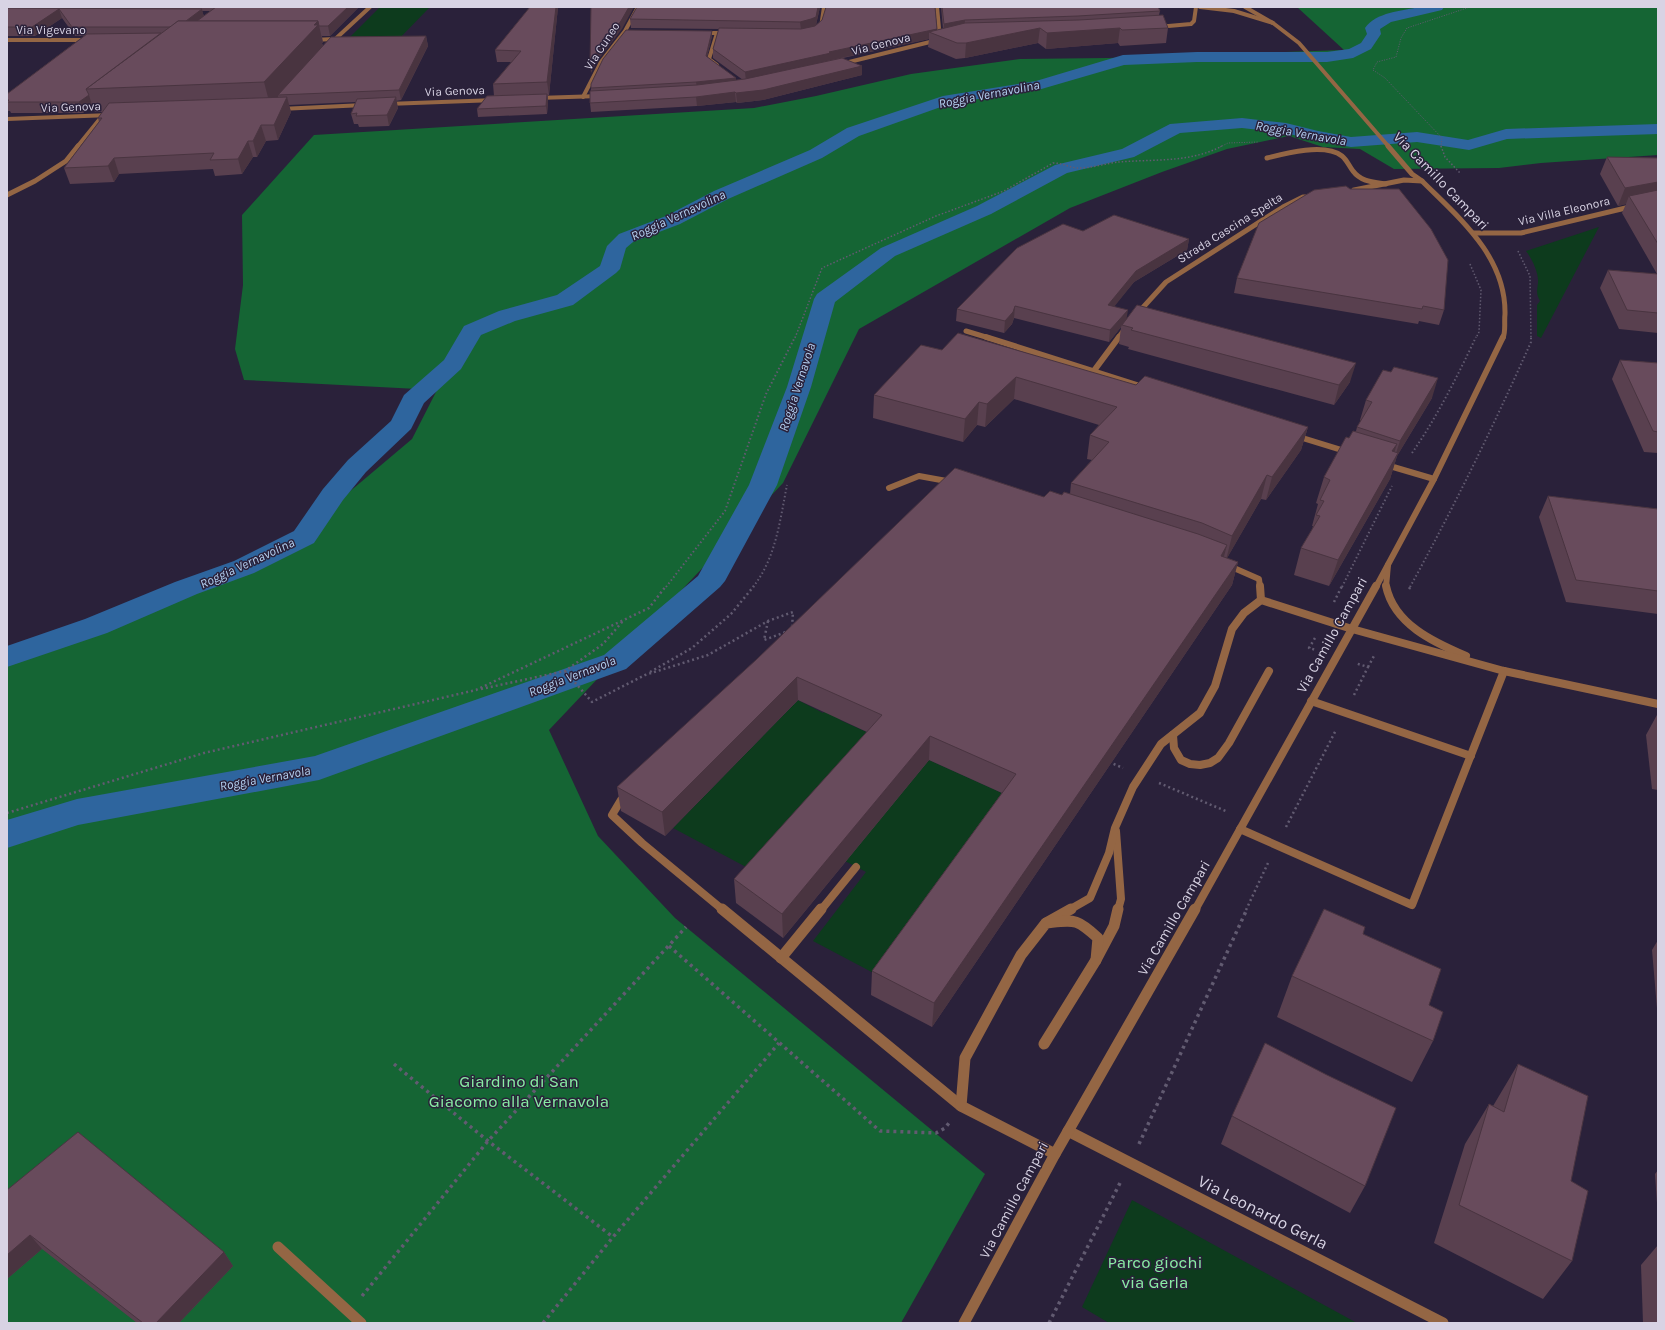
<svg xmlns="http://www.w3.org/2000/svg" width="1665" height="1330" viewBox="0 0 1665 1330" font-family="Karla,sans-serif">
<rect width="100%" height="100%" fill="#2a213a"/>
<!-- green -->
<g fill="#0d3b1d">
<path d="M380,7H430L394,44L342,45Z"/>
<path d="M1599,227L1541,338L1537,336V305L1540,301C1536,294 1537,291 1538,283C1539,273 1532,259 1526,251Z"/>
<path d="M853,681L868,688L840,720L882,739L761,875L673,828L798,700L823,713Z"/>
<path d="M929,760L1013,798L883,978L813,941L866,872L845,861Z"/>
<path d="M1132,1200L1357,1323H1109L1082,1307Z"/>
</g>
<!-- forest -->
<path fill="#156534" d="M1297,7H1658V155L1541,163L1499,168L1394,169L1360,149L1323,147L1289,136L1227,149L1162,172L1070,208L859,329L783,483L549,730L598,836L675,918L985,1174L901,1323H7V647L71,633L297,536L412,439L437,390L244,380L235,349L243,285L242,215L314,135L754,108L816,96L911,74L1020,59L1108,58L1344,50Z"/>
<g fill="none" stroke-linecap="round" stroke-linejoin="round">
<!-- canal -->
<g fill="#2e659e" fill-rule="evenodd">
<path d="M1419,7H1444L1442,10L1391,22L1380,29L1381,34L1371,49L1353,58L1327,62H1197L1124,65L1038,90L952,103L859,136L822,158L728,199L680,224L633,242L626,248L620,269L616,273L573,305L515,321L481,335L461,369L424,403L411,429L366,472L343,500L314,543L254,573L197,594L107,633L7,667V646L85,619L175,582L234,561L294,531L323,489L348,460L391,421L404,395L444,360L464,326L499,311L557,295L600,266L607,246L619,234L666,216L714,191L810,150L847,128L943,96L1036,81L1123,55L1197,52H1327L1349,49L1361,43L1367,34L1365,28C1376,12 1402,11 1419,7Z"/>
<path d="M1242,118L1286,123L1318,131L1351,137L1417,132L1468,140L1506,129L1658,124V134L1507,139L1469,150L1417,142L1351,147L1317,141L1286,133L1242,128L1180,133L1134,157L1067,173L991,214L895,256L835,302L811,387L777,485L725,581L720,587L626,669L319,780L78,825L7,848V820L77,799L315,756L604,655L698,576L749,485L787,387L814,299L817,294L881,248L977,206L1055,165L1122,149L1170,124Z"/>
</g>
<!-- path-far4 -->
<g stroke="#625b71" stroke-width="1" stroke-dasharray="1 1.5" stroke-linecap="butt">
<path d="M1220,147L1228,143L1258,142"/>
<path d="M1441,147L1442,138L1385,78L1373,70L1377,62L1396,57L1401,38L1407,28L1470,7"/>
</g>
<!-- path-far3 -->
<g stroke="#625b71" stroke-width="1.5" stroke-dasharray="1.5 2" stroke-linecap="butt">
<path d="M1441,146L1445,157L1460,173"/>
<path d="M1518,251L1530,276L1531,338"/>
<path d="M1470,264L1481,290L1479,332L1476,338"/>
<path d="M795,338L822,268L936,216L1004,191L1053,163C1063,163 1068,167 1077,168C1089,169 1107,163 1119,162C1154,159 1190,163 1222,146"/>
</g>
<!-- path-far2 -->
<g stroke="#625b71" stroke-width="2" stroke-dasharray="1.5 2.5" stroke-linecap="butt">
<path d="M1412,453C1437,417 1457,377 1476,337"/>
<path d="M666,587L725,511L766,394L795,337"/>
<path d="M753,587C776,558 780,520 787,485"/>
<path d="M1342,587L1392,486"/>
<path d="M1410,587C1454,507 1494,425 1531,342V337"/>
</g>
<!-- path-far1 -->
<g stroke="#625b71" stroke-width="2.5" stroke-dasharray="2 3" stroke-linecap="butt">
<path d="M1409,589L1411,586"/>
<path d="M1334,602L1342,586"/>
<path d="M768,621L764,640L786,632"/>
<path d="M1315,638L1309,648L1316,650"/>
<path d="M1368,667L1374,656"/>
<path d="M565,671L592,702L645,675L708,655L768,621L793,612L792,628"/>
<path d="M650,672L692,648L731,614L754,586"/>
<path d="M481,689L565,671L603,644L623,621"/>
<path d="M1354,695L1368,667L1355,663"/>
<path d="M1109,762L1123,768"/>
<path d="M1159,783L1228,812"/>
<path d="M7,813L204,753L476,690L649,608L666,586"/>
<path d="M1286,827L1336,730"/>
<path d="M1246,910L1268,863"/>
</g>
<!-- path -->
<g stroke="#625b71" stroke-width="3.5" stroke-dasharray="3 4" stroke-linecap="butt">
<path d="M669,946L880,1131L936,1133L945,1128L949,1123"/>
<path d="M394,1064L488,1141L613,1237L779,1043"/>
<path d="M1139,1144L1247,909"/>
<path d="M362,1296L488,1141L686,927"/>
<path d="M543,1323L613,1237"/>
<path d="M1049,1323L1121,1181"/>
</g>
<!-- service-far4 -->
<path stroke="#946644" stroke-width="4" d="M77,147L103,115"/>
<!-- service-far3 -->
<g stroke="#946644" stroke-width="5">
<path d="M1267,158C1286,153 1325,143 1342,156C1347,160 1349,166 1353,171C1361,182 1374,182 1386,184"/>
<path d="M7,195L35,181L66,161L78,146"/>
</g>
<!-- service-far2 -->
<g stroke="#946644" stroke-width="6">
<path d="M889,488L919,476L952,482"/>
<path d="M1227,565L1259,579L1260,587"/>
</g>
<!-- service-far1 -->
<g stroke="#946644" stroke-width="8">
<path d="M1260,586L1261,600"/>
<path d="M1261,600L1352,629"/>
<path d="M1311,701L1471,756"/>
<path d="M1173,735L1174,748L1181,760L1190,764L1200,765L1210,763L1218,758L1229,743L1269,671"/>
<path d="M627,794L621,800L612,815L642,843L723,910"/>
<path d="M1240,829L1412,905L1504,671"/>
<path d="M1116,831L1121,899L1118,910"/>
<path d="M821,910L856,867"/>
<path d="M1069,910L1090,898L1109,853L1115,828L1133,787L1161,744L1200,713L1215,686L1232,629L1244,613L1261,600"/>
</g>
<!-- service -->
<g stroke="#946644" stroke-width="11">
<path d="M722,909L961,1106L1055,1154"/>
<path d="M1046,923L1071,909"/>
<path d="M781,958L821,909"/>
<path d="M1044,1044L1096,960L1114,926L1118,909"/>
<path d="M961,1106L965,1058L1021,955L1046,923C1075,920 1076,918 1098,938L1096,960"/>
<path d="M278,1247L361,1323"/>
</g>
<!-- minor-far4 -->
<g stroke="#946644" stroke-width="4">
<path d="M937,7L940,39"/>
<path d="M1200,7L1234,11L1273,23"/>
<path d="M1157,27L1191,24L1194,21L1196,7"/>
<path d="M818,29L821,27L824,7"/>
<path d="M701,33H728"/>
<path d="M717,33L709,59L717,65"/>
<path d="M7,40H90"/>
<path d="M312,40L335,39"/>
<path d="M331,43L370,7"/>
<path d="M841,64L938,40"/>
<path d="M583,97L601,62L625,31L638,7"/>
<path d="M537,98L600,96"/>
<path d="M387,104L496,100"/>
<path d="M280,109L364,105"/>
<path d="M7,119L110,115"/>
</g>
<!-- minor-far3 -->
<g stroke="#946644" stroke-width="5">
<path d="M1354,190L1404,180L1422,181"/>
<path d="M1474,233H1521L1634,206"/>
<path d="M1137,314L1166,282L1283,207L1303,197H1309"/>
<path d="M966,331L989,338"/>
<path d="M1118,338L1127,326"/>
</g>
<!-- minor-far2 -->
<g stroke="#946644" stroke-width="6">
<path d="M986,337L1140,386"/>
<path d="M1093,372L1119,337"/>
<path d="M1296,436L1348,452"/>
<path d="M1383,464L1434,479"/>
<path d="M1386,587L1388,565"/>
</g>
<!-- minor-far1 -->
<g stroke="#946644" stroke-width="8">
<path d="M1386,586C1394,624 1433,642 1466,656"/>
<path d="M1352,629L1504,671L1658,704"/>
</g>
<!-- minor -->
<path stroke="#946644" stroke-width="11" d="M1068,1131L1443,1323"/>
<!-- tertiary-far4 -->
<path stroke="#946644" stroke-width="4" d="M1245,7L1273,23L1299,43L1389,147"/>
<!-- tertiary-far3 -->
<path stroke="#946644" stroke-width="5" d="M1388,146L1412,174L1422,181C1459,218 1506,256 1505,314C1504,322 1506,331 1503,338"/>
<!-- tertiary-far2 -->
<path stroke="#946644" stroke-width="6" d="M1376,587L1434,479L1503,337"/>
<!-- tertiary-far1 -->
<path stroke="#946644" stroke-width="8" d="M1195,910L1376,586"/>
<!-- tertiary -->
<path stroke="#946644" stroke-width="11" d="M964,1323L1055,1154L1195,909"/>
</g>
<!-- wall -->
<g fill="#59404f" fill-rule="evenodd">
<path d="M7,7H359L330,36H322L323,43H322L323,46L426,36L428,46L401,100L396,101L398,108L389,126L359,127L358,124H354L351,114L356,102L289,105L291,112L278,140L266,141L257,157H253L242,174L215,176L213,169L119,174L114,182L70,184L64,168L99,122L98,118L103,112H95L92,105L83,113H11L10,111H7V94L84,36H75L62,18L35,36H7ZM202,11H210L204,16Z"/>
<path d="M530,7H558L549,95H548V102L547,114L478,117L477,109L494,96L493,84L511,62H497L495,50Z"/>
<path d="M820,7L816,25L937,30L943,29L941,7H1158L1160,11L1159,15L1168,28L1166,43L1120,46L1118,43L1046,49L1038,43L965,58L956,59L928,47L929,39L843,58L862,75L763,100L737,103L736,102L697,106L591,112L590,103L591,88L712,36L707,57L736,81L743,80L713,58V49L719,29L631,28L630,19Z"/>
<path d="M1607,157L1658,158V333L1619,329L1600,288L1608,270L1657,274L1622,213L1626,204L1618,206L1600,174Z"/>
<path d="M1350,189L1444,310L1439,325L1419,321L1418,324L1234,293L1237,278Z"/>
<path d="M1083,231L1189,239L1187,250L1134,282L1114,306L1126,320L1350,382L1334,405L1128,349L1129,347L1119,344L1121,327L1109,342L1014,318L1012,324L1004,333L956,321L957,309Z"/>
<path d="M942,350L1136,385L1308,427L1301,450L1266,500L1261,499L1227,558L1238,562L1232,585L932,1027L871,995L872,971L1002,793L929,760L783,938L736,903L734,879L867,732L798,700L665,836L621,811L617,787L1044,497L1070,494L1071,483L1092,460L1087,459L1090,435L1099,425L1014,399L985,427L977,425L963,442L873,418L874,395Z"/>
<path d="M1620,360L1658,363V453L1644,452L1612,379Z"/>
<path d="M1432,398L1397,456L1390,479L1329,586L1294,575L1301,548L1312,530L1313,526H1312L1318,504L1316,503L1324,477L1349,438L1356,431L1357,427L1361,421L1360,420L1366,400Z"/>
<path d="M1548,496L1658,509V614L1566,602L1539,517Z"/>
<path d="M1658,713V790L1652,789L1646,735Z"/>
<path d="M1363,934L1429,1005L1433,1041L1412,1082L1277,1017L1292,976Z"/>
<path d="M1658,940V1020L1652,950Z"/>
<path d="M1518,1064L1571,1181L1572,1261L1543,1299L1434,1243L1465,1144L1489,1104L1493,1106Z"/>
<path d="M1232,1116L1365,1186L1350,1213L1221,1144Z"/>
<path d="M1658,1170V1218L1655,1174Z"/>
<path d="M7,1190L224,1252L233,1266L179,1323H137L42,1249L7,1279Z"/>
<path d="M1658,1245V1323H1643L1641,1265Z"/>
</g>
<!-- shaded-wall -->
<g fill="#493440">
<path d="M348,7H359L330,36L328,26Z"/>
<path d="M556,7H558L549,95L547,82Z"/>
<path d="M629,7H634L622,29L598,60L591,73L590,64L597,51Z"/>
<path d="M818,7H820L816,25L812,28L801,30L800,22Z"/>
<path d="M59,9L62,18L35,36L32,27Z"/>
<path d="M202,9L204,18L194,27H179Z"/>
<path d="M965,20L964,32L943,36L944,24Z"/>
<path d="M318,21L323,43H322L323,47L278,95V97L270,105L264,82L314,25Z"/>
<path d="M1040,28L1038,43L965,58L966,43Z"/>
<path d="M1120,28L1118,43L1046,49L1047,33Z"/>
<path d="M937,29L929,32V39L831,60L746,81L745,72L829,52Z"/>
<path d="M712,31V36L706,61V56Z"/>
<path d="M426,36L428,46L401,100L399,90Z"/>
<path d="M862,66V75L763,100L737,103L736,93Z"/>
<path d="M736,78V83L697,88L696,82Z"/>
<path d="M735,92L736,102L697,106L696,97Z"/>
<path d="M547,94L548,102L547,114L546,106Z"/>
<path d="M89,95L92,105L83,113L79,102Z"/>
<path d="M287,97L291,112L278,140L274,125Z"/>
<path d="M396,97L398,108L389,126L387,115Z"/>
<path d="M261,125L266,141L257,157L253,141Z"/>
<path d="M248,141L253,157L242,174L238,159Z"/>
<path d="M114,158L119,174L114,182L108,166Z"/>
<path d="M1658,182V196H1629L1626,204L1618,206L1625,188Z"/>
<path d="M1189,239L1187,250L1134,282L1106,317L1108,305L1136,271Z"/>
<path d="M1015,306L1014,318L1012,324L1004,333L1005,321Z"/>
<path d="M1128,310L1126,322L1122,325L1121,327L1109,342L1110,330Z"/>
<path d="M1356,363L1350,382L1334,405L1339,385Z"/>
<path d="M1016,377L1014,399L985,427L987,404Z"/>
<path d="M1438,378L1432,398L1397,456L1390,479L1329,586L1338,560L1392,451L1397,444L1389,469L1394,459L1400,441Z"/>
<path d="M979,402L977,425L963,442L965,419Z"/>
<path d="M1308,427L1301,450L1266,500L1272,477Z"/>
<path d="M1267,475L1261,499L1226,560L1232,536Z"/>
<path d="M1227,545L1221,568V556Z"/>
<path d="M1238,562L1232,585L932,1027L934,1003Z"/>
<path d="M797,677L798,700L665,836L662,812Z"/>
<path d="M930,736L929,760L783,938L782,914Z"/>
<path d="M30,1235L42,1249L7,1279V1255Z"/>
<path d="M224,1252L233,1266L179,1323H156Z"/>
</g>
<!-- building -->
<g fill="#684b5c" stroke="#493440">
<path d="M216,7H348L328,26H319L318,21H197Z"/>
<path d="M530,7H556L547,82L493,84L521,51L495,50Z"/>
<path d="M591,7H629L621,21L597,51L590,64Z"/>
<path d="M637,7H818L816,17L811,19L800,22L630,19Z"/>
<path d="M826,7H935L937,29L829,52L831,53L745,72L713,49L719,28L801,29L815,26L822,20Z"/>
<path d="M942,7H1158L1160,11L1078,16L965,20L944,24Z"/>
<path d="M7,8L202,9L186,21H178L171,27H72L59,9L32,27H7Z"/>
<path d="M1163,15L1168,28L1122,30L1120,28L1047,33L1040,28L966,43H957L929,32L965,23L1079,20Z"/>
<path d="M178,21H318L314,25H318L264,82L86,89Z"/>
<path d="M626,30L712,31L706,56L736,78L696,82L591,88V84L603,59Z"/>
<path d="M161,33L86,89L89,95L79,102H7L9,100H7V94L87,34Z"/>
<path d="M426,36L399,90L278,95L331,37Z"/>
<path d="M842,58L862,66L763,90L736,93L735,92L696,97L590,103V91L697,85L745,79Z"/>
<path d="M547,94L546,106L477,109L487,96Z"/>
<path d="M287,97L274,125H261L253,141H248L238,159L210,160L214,153L114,158L108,166L64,168L102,118H98L109,103Z"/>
<path d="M396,97L387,115L356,116L357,113L351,114L357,99Z"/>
<path d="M1607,157L1658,158V182L1625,188Z"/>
<path d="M1346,186L1350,189H1399L1431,229L1448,260L1444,310L1423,306L1422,309L1237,278L1259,223L1314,190Z"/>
<path d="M1658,190V244L1629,196Z"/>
<path d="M1114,215L1189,239L1136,271L1108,305L1128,310L1110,330L1015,306L1013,312L1005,321L957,309L1017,248L1063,224L1083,231Z"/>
<path d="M1608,270L1658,274V313L1627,310Z"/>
<path d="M1137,305L1356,363L1339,385L1131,330L1133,328L1122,325Z"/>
<path d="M958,333L1136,385L1145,376L1308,427L1272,477L1267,475L1232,536L1202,523L1071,483L1109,442L1090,435L1117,407L1016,377L987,404L979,402L965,419L874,395L921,345L942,350Z"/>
<path d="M1620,360L1658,363V432L1653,431Z"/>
<path d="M1394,367L1438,378L1400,441L1357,427L1372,402L1366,400L1383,370L1391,372Z"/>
<path d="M1353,431L1397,444L1392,451L1398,453L1338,560L1301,548L1320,516L1316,515L1324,501L1320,500L1330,480L1324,477L1346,437L1349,438Z"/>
<path d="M955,468L1044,497L1050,491L1062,495L1064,492L1198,534L1227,545L1221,556L1238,562L934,1003L872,971L1016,774L930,736L782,914L734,879L882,715L797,677L662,812L617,787L757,659Z"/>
<path d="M1548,496L1658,509V591L1576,580Z"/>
<path d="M1324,909L1365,927L1363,934L1441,969L1429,1005L1443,1012L1433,1041L1292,976Z"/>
<path d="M1265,1043L1327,1075L1396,1108L1365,1186L1232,1116Z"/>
<path d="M1518,1064L1588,1096L1571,1181L1588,1191L1572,1261L1459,1205L1489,1104L1504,1112Z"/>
<path d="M78,1132L224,1252L156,1323H143L30,1235L7,1255V1190Z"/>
</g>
<g text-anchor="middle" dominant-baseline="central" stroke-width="3" stroke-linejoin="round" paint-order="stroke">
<!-- far-street labels -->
<g font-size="12" fill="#d8d3e4" stroke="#2a213a">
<text x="51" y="30">Via Vigevano</text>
<text transform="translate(881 44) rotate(-14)">Via Genova</text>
<text transform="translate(602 46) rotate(-57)">Via Cuneo</text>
<text transform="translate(455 91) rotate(-2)">Via Genova</text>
<text transform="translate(71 107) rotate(-2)">Via Genova</text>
<text transform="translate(1564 211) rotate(-13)">Via Villa Eleonora</text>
<text transform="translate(1230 228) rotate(-32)">Strada Cascina Spelta</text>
</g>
<!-- far-water labels -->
<g font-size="13" font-style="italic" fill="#b4d1f2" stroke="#2a213a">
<text transform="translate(989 94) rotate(-11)">Roggia Vernavolina</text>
<text transform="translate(1301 133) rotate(10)">Roggia Vernavola</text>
<text transform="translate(678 215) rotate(-25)">Roggia Vernavolina</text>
<text transform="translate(797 387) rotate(-72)">Roggia Vernavola</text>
<text transform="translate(247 563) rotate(-25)">Roggia Vernavolina</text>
<text transform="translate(572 676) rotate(-21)">Roggia Vernavola</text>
<text transform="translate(265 778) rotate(-10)">Roggia Vernavola</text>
</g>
<!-- street labels -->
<g font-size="14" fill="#d8d3e4" stroke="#2a213a">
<text transform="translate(1441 181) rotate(46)">Via Camillo Campari</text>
<text transform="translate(1332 635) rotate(-61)">Via Camillo Campari</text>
<text transform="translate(1174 918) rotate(-60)">Via Camillo Campari</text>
<text transform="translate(1014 1200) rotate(-62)">Via Camillo Campari</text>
</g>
<!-- near-park labels -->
<g font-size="17" fill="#89eda4" stroke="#2a213a">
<text x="519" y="1081">Giardino di San<tspan x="519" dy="20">Giacomo alla Vernavola</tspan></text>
<text x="1155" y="1262">Parco giochi<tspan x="1155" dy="20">via Gerla</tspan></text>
</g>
<!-- near-street labels -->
<g font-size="17" fill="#d8d3e4" stroke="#2a213a">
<text transform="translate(1263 1212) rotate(27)">Via Leonardo Gerla</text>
</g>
</g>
<!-- border -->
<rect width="1665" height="1330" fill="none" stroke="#d8d3e4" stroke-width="16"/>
</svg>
